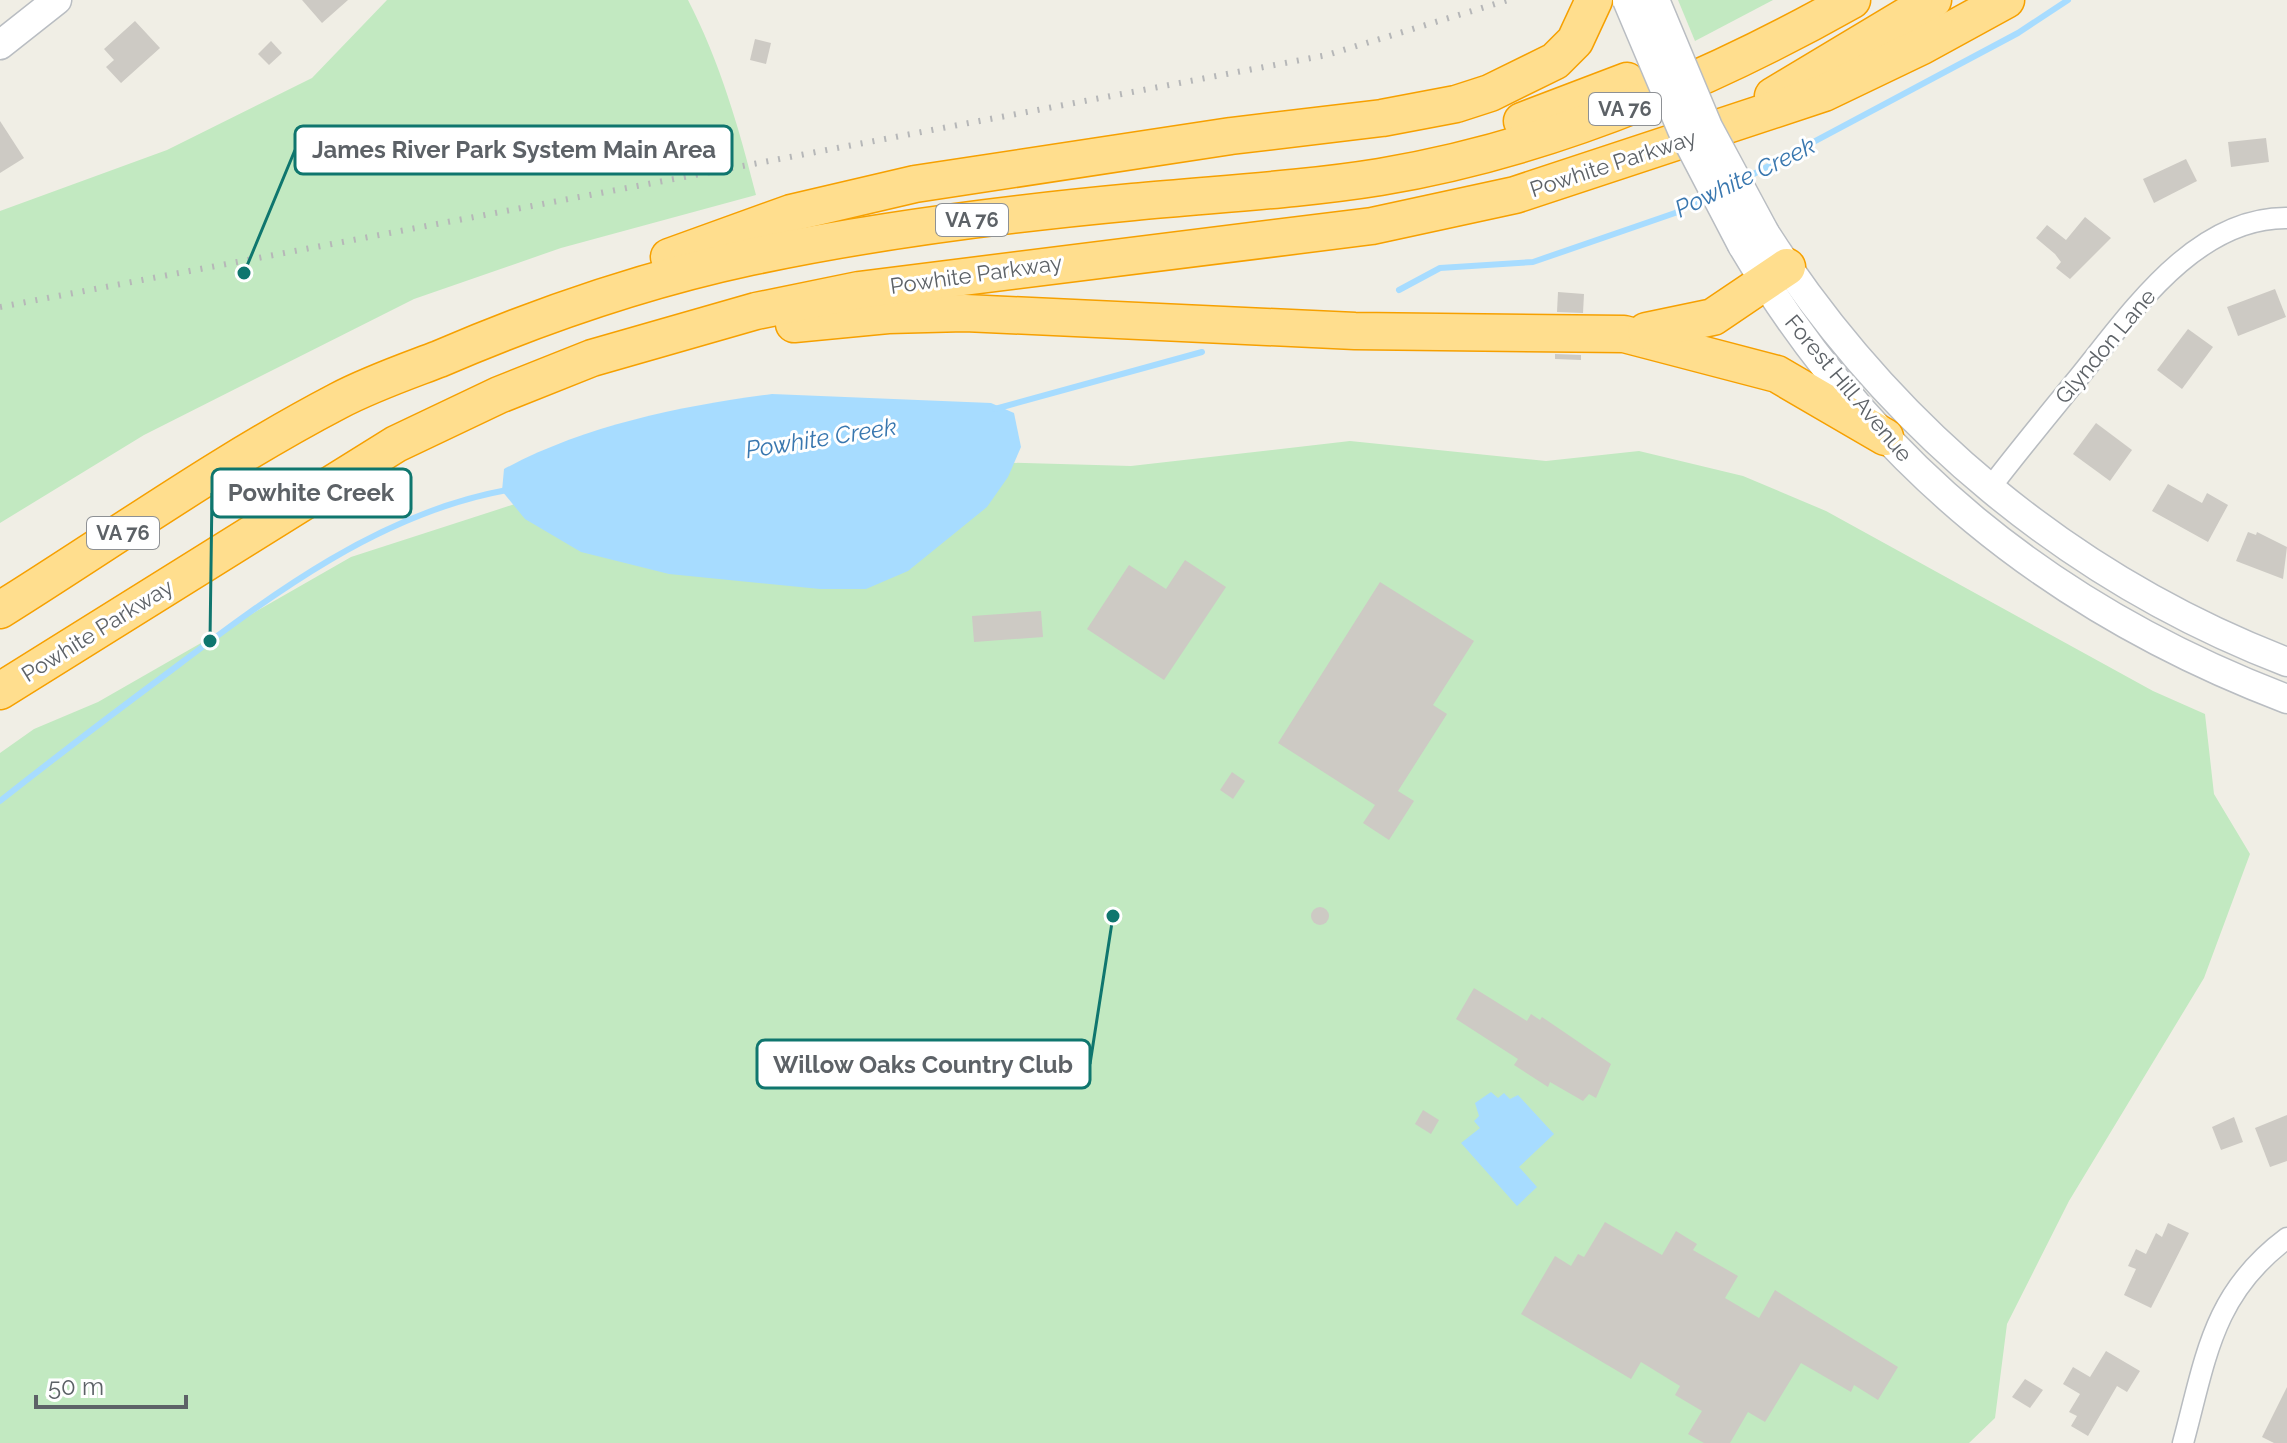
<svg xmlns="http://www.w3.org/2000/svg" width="2287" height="1443" viewBox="0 0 2287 1443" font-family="Raleway,sans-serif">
<rect width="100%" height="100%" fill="#f0eee5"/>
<!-- green -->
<g fill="#c2e9c1">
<path d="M387,0H688C720,62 739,128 756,195L561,248L414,299L144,435L0,523V211L167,150L312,78Z"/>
<path d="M1678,0H1773L1695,41Z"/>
<path d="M1350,441L1546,461L1639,451L1743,476L1826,511L2153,691L2205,714L2214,794L2250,854L2204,978L2069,1201L2007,1324L1995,1418L1969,1443H0V753L34,729L98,702L351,557L518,503L877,459L1131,466Z"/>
</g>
<!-- water -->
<g fill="#a7dcff">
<path d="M772,394L991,403L1014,413L1021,447L1008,477L987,507L908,571L866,589H820L669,574L581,552L525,519L502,491L504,469C586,425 681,406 772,394Z"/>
<path d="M1491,1092L1498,1098L1504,1093L1510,1099L1518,1095L1554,1134L1519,1167L1537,1187L1517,1206L1461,1143L1480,1128L1474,1121L1479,1116L1475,1103Z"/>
</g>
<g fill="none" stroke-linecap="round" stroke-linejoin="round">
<!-- stream -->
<g stroke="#a7dcff" stroke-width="6">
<path d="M1746,178L2018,33L2068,0"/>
<path d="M1399,290L1440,268L1533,262L1675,213L1707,197"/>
<path d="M995,409L1202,352"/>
<path d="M0,801C57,756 115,712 173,669C274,593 380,513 507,490"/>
</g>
</g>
<!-- building -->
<g fill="#cdcac4">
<path d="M302,0H348L322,23Z"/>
<path d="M135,21L160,48L121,83L106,67L114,60L104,49Z"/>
<path d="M755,39L771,43L766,64L750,60Z"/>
<path d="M271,41L282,53L269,65L258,54Z"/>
<path d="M0,121L24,158L0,173Z"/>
<path d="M2266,138L2269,162L2231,167L2228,142Z"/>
<path d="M2186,159L2197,181L2154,203L2143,179Z"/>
<path d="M2085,217L2111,238L2070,279L2056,268L2061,262L2055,254L2036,238L2047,225L2066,240Z"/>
<path d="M2275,289L2286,317L2238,336L2227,307Z"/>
<path d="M1558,292L1584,294L1583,313L1557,312Z"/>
<path d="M2188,329L2213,347L2182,389L2157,370Z"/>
<path d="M1555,354L1581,355V360L1555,359Z"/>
<path d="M2096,423L2132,450L2110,481L2073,454Z"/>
<path d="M2168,484L2202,503L2207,493L2228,505L2208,542L2152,511Z"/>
<path d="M2248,532L2256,535L2257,532L2287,547L2283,579L2236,561Z"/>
<path d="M1185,560L1226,587L1164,680L1087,629L1129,565L1166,589Z"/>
<path d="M1380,582L1474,641L1433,705L1447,714L1398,791L1414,801L1389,840L1363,823L1375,805L1278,743Z"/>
<path d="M1041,611L1043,637L974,642L972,616Z"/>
<path d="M1232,772L1245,781L1233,799L1220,790Z"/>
<circle cx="1320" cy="916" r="9"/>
<path d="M1474,988L1527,1021L1531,1014L1540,1020L1542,1017L1611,1064L1596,1098L1589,1094L1583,1101L1550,1082L1548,1087L1514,1065L1518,1059L1456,1019Z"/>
<path d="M1423,1110L1439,1120L1431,1134L1415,1124Z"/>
<path d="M2287,1115V1161L2270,1167L2255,1128Z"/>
<path d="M2234,1117L2243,1142L2221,1150L2212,1127Z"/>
<path d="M1605,1222L1662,1255L1676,1231L1697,1244L1693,1250L1738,1276L1725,1298L1759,1318L1775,1290L1898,1367L1878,1400L1854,1385L1851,1392L1801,1363L1765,1422L1748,1412L1730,1443H1704L1688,1434L1702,1411L1675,1395L1680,1386L1641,1362L1631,1379L1521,1314L1555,1256L1571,1266L1578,1254L1584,1257Z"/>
<path d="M2168,1223L2189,1233L2151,1308L2124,1295L2136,1269L2128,1266L2136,1249L2146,1254L2156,1233L2162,1237Z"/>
<path d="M2106,1351L2140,1371L2127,1392L2117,1386L2088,1436L2071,1426L2077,1416L2069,1412L2080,1394L2063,1384L2073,1367L2090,1377Z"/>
<path d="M2025,1379L2043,1390L2030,1408L2012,1397Z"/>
<path d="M2287,1387V1443H2274L2262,1437Z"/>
</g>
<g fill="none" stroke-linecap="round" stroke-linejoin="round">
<defs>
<g id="street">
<path d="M1990,488C2019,450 2049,414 2079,377C2131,313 2195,217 2287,218"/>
<path d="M2183,1443C2206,1358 2212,1294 2287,1238"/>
</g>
<g id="secondary">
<path d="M0,45L57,0"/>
<path d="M1765,233C1890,428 2071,579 2287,662"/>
<path d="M1742,245C1871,463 2051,609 2287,699"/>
</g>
<g id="highway">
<path d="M1773,96L1933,0"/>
<path d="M1522,121L1627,81"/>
<path d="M669,257L791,213L915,184L1231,136L1382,118L1456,104L1490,93L1555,61L1575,41L1594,0"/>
<path d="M794,324L888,315L965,313L1355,331L1624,334L1777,374L1885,437"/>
<path d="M1646,331L1713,317L1787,267"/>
<path d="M0,610C112,540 221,462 338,401C370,384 405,372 439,359C539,316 643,280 750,257C876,230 1005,214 1133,202C1215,194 1299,190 1380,177C1548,149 1705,83 1852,0"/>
<path d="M0,691L396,444L499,395L592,358L756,311L859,290L1372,226L1515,195L1824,93L1922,46L2006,0"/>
</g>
</defs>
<!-- street casing -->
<use href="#street" stroke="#b8bcc0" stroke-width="23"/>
<!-- secondary casing -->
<use href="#secondary" stroke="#b9bdc2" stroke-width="31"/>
<!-- highway casing -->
<use href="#highway" stroke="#f6a000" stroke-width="39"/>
<!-- street -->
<use href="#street" stroke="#fff" stroke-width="20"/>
<!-- secondary -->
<use href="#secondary" stroke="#fff" stroke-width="28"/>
<!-- highway -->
<use href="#highway" stroke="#ffde8e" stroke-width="36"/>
<!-- rail -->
<path stroke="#b6b7b8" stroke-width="6" stroke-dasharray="2 10" stroke-linecap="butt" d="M0,307L1327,55L1508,0"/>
<defs>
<g id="secondary-bridge">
<path d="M1627,0L1682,130L1742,245"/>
<path d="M1655,0L1708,127L1765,233"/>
</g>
</defs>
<!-- secondary-bridge casing -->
<use href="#secondary-bridge" stroke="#b9bdc2" stroke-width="31" stroke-linecap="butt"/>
<!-- secondary-bridge -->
<use href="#secondary-bridge" stroke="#fff" stroke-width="28"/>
</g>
<g text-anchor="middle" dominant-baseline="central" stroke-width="6" stroke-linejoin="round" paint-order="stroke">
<!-- shield labels -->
<g fill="#fff" stroke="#8e9195" stroke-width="2">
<rect x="1589" y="93" width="72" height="32" rx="6"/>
<rect x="936" y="204" width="72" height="32" rx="6"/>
<rect x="87" y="517" width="72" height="32" rx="6"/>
</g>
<g font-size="20" font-weight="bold" fill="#5d6267">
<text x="1625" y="109">VA 76</text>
<text x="972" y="220">VA 76</text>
<text x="123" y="533">VA 76</text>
</g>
<!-- street labels -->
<g font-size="22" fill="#5d6267" stroke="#fff">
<text transform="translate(1613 163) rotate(-18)">Powhite Parkway</text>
<text transform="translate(976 274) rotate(-8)">Powhite Parkway</text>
<text transform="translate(2105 346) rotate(-50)">Glyndon Lane</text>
<text transform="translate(1849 388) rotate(50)">Forest Hill Avenue</text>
<text transform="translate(97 630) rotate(-32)">Powhite Parkway</text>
</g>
<!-- water labels -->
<g font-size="24" font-style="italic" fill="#3977af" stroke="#fff">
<text transform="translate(1745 177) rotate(-26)">Powhite Creek</text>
<text transform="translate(821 438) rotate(-9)">Powhite Creek</text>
</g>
</g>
<!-- callouts -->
<path fill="none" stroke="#0f766e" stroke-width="3" d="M244 273L295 150M210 641L212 493M1113 916L1090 1064"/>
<g fill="#0f766e" stroke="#fff" stroke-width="3">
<circle cx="244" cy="273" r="8"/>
<circle cx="210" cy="641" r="8"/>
<circle cx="1113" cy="916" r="8"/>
</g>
<g fill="#fff" stroke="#0f766e" stroke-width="3">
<rect x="295" y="126" width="437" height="48" rx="8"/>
<rect x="212" y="469" width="199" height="48" rx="8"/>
<rect x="757" y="1040" width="333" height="48" rx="8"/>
</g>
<g font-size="24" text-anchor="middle" font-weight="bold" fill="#5d6267">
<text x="514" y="158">James River Park System Main Area</text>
<text x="311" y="501">Powhite Creek</text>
<text x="923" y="1073">Willow Oaks Country Club</text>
</g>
<!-- scale -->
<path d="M36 1395v12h150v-12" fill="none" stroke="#5d6267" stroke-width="4"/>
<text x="48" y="1395" font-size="24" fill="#5d6267" stroke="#ffffff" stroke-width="6" paint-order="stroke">50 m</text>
</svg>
